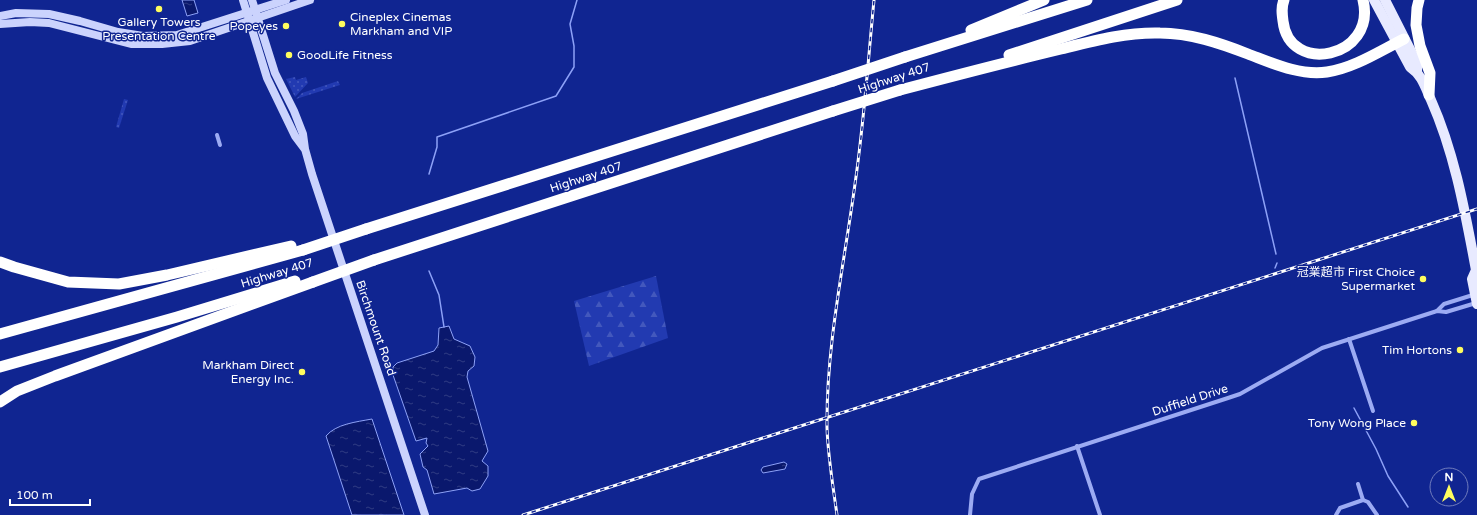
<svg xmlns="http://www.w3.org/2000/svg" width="1477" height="515" viewBox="0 0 1477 515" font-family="'Varela Round','Noto Sans SC',sans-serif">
<defs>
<pattern id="grass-dots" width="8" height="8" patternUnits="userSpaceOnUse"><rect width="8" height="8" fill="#223ab1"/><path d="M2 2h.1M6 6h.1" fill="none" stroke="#4358bd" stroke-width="1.8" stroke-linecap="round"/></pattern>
<pattern id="forest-firs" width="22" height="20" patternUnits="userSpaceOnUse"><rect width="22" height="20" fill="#223ab1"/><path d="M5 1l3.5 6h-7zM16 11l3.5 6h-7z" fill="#4358bd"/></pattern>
<pattern id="water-ripples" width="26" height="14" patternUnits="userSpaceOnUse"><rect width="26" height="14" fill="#0a186d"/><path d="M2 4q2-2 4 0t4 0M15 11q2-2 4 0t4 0" fill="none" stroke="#2f3b83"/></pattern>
</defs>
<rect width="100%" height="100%" fill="#102591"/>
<!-- grass -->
<g fill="url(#grass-dots)">
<path d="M295,77L296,80L306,77L308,83L295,97L286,79Z"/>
<path d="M338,81L340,85L296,99L302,93Z"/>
<path d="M124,99L128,100L119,128L116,127Z"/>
</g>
<!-- forest -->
<path fill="url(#forest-firs)" d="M656,276L668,338L589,366L574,301Z"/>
<!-- water -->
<g fill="url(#water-ripples)" stroke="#8da1f7">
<path d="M182,0H194L198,13L187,16Z"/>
<path d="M449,326L454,339L470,346L475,357L474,366L468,371L467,377L488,451L482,461L488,466V476L480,489L472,491L467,488L434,494L427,470L423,467L420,454L428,446L426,443L427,438L416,441L393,375V367L397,363L434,351L438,345L439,328Z"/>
<path d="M372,419L404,515H352L326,436C336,424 356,422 372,419Z"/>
<path d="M784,462L787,464L785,469L763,473L761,470L763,467Z"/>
</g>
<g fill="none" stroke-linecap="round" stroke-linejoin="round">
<!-- stream -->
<g stroke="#8da1f7" stroke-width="1.5">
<path d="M1235,78L1276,254"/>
<path d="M429,174L437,147V137L556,96L574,67V46L570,24L577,0"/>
<path d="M1275,268L1277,263"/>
<path d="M429,271L439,295L444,327"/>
<path d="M1354,408L1376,449L1388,476L1408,507"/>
</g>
<!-- minor -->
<g stroke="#9cabf3" stroke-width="4">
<path d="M217,135L220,145"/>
<path d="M1437,311L1444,304L1476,294"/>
<path d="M1349,339L1373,411"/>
<path d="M1077,446L1100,515"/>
<path d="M1358,484L1363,500L1368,502L1377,515"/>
<path d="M970,515L972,494L979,479L1228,398L1240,394L1322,348L1437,311L1446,312L1476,303"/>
<path d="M1336,515L1340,508L1363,500"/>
</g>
<!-- secondary -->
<g stroke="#cbd3fd" stroke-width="8">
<path d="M243,0L267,78L295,136L304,148"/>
<path d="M252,0L275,73L294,111L303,134L305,149L312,174L425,515"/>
<path d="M0,16L16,13L49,14L80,21L118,32L143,36L177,35L286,0"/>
<path d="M0,24L30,22L49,23L131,44H162L190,41L310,0"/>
</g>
<!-- primary -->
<g stroke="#e8eaff" stroke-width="10">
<path d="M1374,0L1410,67C1422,75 1425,87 1431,100C1455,154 1465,212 1476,270L1472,279L1477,304"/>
<path d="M1385,0L1417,63V72"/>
</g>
<!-- motorway -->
<g stroke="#fff" stroke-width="11">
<path d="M1284,0C1281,7 1282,14 1283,21C1289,76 1377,58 1363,0"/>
<path d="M1419,0L1417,8L1416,25L1420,46L1430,73L1429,95"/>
<path d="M971,30L1044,0"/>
<path d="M1009,55L1177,0"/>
<path d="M905,57L1087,0"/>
<path d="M900,90C953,76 1007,62 1061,49C1093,41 1126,32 1160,33C1190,33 1220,43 1248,54C1272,63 1300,76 1327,72C1354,68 1380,51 1404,39"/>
<path d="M366,229L833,81"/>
<path d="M374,260L833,111"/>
<path d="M0,262L14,267L68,282L119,284L167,275L291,246"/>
<path d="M0,334L303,250"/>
<path d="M0,367L177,317L295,281"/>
<path d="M0,402L17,391L55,376L313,282"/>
</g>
<defs>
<g id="rail">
<path d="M523,515L1477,209"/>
<path d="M837,515C833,486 828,457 827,428C826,346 844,265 855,184C864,123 868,61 874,0"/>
</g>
</defs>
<!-- rail casing -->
<use href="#rail" stroke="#fff" stroke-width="3"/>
<!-- rail -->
<use href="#rail" stroke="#102591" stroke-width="1.5" stroke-dasharray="4.5" stroke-linecap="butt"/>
<!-- motorway-bridge -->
<g stroke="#fff" stroke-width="11">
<path d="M833,81L905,57"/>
<path d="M833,111L900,90"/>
<path d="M303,250L366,229"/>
<path d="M313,282L374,260"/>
</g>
</g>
<!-- markers -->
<g fill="#fffd5e" stroke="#102591" stroke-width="1.5">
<circle cx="159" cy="9" r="4"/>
<circle cx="342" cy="24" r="4"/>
<circle cx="286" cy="26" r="4"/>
<circle cx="289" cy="55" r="4"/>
<circle cx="1423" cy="279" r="4"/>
<circle cx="1460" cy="350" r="4"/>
<circle cx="302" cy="372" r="4"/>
<circle cx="1414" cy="423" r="4"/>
</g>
<g text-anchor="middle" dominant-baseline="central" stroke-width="3" stroke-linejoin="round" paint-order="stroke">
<!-- poi labels -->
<g font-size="12" fill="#fff" stroke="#102591" text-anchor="end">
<text x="350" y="17" text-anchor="start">Cineplex Cinemas<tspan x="350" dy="14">Markham and VIP</tspan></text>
<text x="159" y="22" text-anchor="middle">Gallery Towers<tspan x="159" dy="14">Presentation Centre</tspan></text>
<text x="278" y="26">Popeyes</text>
<text x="297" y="55" text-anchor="start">GoodLife Fitness</text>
<text x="1415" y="272">冠業超市 First Choice<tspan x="1415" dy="14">Supermarket</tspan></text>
<text x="1452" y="350">Tim Hortons</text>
<text x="294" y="365">Markham Direct<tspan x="294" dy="14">Energy Inc.</tspan></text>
<text x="1406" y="423">Tony Wong Place</text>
</g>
<!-- street labels -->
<g font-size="12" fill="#fff" stroke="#102591">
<text transform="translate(894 78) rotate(-18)">Highway 407</text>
<text transform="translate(586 177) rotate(-18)">Highway 407</text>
<text transform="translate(277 273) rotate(-17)">Highway 407</text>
<text transform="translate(376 328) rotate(71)">Birchmount Road</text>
<text transform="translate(1190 400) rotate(-18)">Duffield Drive</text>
</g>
</g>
<!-- north arrow -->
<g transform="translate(1449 487)"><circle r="19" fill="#102591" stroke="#707cbd"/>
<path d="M0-3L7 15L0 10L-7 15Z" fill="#fffd5e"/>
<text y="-6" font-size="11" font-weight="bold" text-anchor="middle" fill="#ffffff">N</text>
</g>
<!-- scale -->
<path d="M10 499v6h80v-6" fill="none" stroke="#ffffff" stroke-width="2"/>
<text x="16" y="499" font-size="12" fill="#ffffff" stroke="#102591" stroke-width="3" paint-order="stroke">100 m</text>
</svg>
